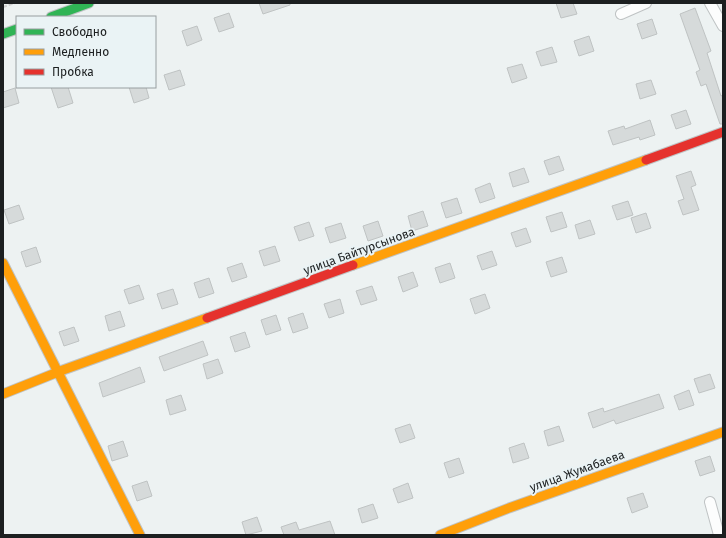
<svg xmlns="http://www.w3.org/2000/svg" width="726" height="538" viewBox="0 0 726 538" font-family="'Fira Sans',sans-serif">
<rect width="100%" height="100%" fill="#edf2f2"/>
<!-- building -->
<g fill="#d6dada" stroke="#bfc3c3">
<path d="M259,3H290V5L263,14Z"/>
<path d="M556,3H573L577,14L561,18Z"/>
<path d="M695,8L711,51L707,53L721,96L723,95V124H720L706,84L701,86L696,72L700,70L680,14Z"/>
<path d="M229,13L234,27L219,32L214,18Z"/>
<path d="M652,19L657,34L642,39L637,24Z"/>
<path d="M197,26L202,40L187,46L182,31Z"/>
<path d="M589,36L594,51L579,56L574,41Z"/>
<path d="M552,47L557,62L541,66L536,52Z"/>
<path d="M522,64L527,78L512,83L507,68Z"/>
<path d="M180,70L185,85L169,90L164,75Z"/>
<path d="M651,80L656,94L640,99L636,84Z"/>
<path d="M51,87H68L73,103L58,108Z"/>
<path d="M129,87H146L149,98L134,103Z"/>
<path d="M15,88L19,103L3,108V92Z"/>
<path d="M686,110L691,124L676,129L671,115Z"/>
<path d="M650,120L655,135L640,140L639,137L613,145L608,131L624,126L625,129Z"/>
<path d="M559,156L564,170L549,175L544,161Z"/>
<path d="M524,168L529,182L513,187L509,173Z"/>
<path d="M691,171L696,185L691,187L699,210L683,215L678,201L684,199L676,176Z"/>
<path d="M490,183L495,198L480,203L475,189Z"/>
<path d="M457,198L462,213L446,218L441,203Z"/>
<path d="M628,201L633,215L617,220L612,206Z"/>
<path d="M19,205L24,219L9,224L4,210Z"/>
<path d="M423,211L428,226L412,231L408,216Z"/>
<path d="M562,212L567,227L551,232L546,217Z"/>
<path d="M646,213L651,228L636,233L631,218Z"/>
<path d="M590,220L595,234L579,239L575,225Z"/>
<path d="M378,221L383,236L368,241L363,226Z"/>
<path d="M309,222L314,236L299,241L294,227Z"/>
<path d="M341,223L346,238L330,243L325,228Z"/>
<path d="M526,228L531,242L516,247L511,233Z"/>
<path d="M275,246L280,261L264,266L259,251Z"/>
<path d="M36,247L41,262L26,267L21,252Z"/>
<path d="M492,251L497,265L482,270L477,256Z"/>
<path d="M562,257L567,272L551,277L546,262Z"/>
<path d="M242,263L247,277L232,282L227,268Z"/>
<path d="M450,263L455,278L440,283L435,268Z"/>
<path d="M413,272L418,286L403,292L398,277Z"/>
<path d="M209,278L214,293L199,298L194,283Z"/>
<path d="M139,285L144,299L129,304L124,290Z"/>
<path d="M372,286L377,300L361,305L356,291Z"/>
<path d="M173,289L178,304L162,309L157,294Z"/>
<path d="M485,294L490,308L475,314L470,299Z"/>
<path d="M340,299L344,313L329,318L324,304Z"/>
<path d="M120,311L125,326L109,331L105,316Z"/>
<path d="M303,313L308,328L293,333L288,318Z"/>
<path d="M276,315L281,330L266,335L261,320Z"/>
<path d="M74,327L79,341L64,346L59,332Z"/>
<path d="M245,332L250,347L235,352L230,337Z"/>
<path d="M203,341L208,355L164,371L159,357Z"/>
<path d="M218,359L223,373L207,379L203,364Z"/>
<path d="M140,367L145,382L103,397L99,383Z"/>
<path d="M710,374L715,388L699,393L694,379Z"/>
<path d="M689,390L694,405L679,410L674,396Z"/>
<path d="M659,394L664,408L616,424L614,420L593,428L588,413L603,408L604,412Z"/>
<path d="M181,395L186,410L170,415L166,400Z"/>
<path d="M410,424L415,438L400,443L395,429Z"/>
<path d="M559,426L564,441L548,446L544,431Z"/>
<path d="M123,441L128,456L112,461L108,446Z"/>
<path d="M524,443L529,458L513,463L509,448Z"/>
<path d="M710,456L715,471L700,476L695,461Z"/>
<path d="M459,458L464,473L449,478L444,463Z"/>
<path d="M147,481L152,496L137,501L132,486Z"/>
<path d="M408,483L413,498L398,503L393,489Z"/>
<path d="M643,493L648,507L632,513L627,498Z"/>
<path d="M373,504L378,518L362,523L358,509Z"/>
<path d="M257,517L262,531L246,535L242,522Z"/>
<path d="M330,521L335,535H284L281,527L296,522L299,530Z"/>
</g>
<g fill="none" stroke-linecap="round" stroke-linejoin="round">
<defs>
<g id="street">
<path d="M710,3L723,26"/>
<path d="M621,14L646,3"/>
<path d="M710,502L719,535"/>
</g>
<g id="fast">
<path d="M51,17L89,3"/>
<path d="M3,34L17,29"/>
</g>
<g id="slow">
<path d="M3,263L140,535"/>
<path d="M353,265L646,160"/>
<path d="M3,394L63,370L207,318"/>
<path d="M440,535L509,508L723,432"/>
</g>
<g id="jam">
<path d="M646,160L723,132"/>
<path d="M207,318L353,265"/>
</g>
</defs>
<!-- street casing -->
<use href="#street" stroke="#bfc3c4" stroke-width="12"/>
<!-- fast casing -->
<use href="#fast" stroke="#bfc3c4" stroke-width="11"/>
<!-- slow casing -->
<use href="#slow" stroke="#bfc3c4" stroke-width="11"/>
<!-- jam casing -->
<use href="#jam" stroke="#bfc3c4" stroke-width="11"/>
<!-- path -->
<path stroke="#cecfcf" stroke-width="2" stroke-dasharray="4 2" stroke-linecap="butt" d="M3,7L15,3"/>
<!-- street -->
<use href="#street" stroke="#fcfdfd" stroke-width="10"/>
<!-- fast -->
<use href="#fast" stroke="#30b455" stroke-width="9"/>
<!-- slow -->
<use href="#slow" stroke="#ff9f0a" stroke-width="9"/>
<!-- jam -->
<use href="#jam" stroke="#e5322d" stroke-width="9"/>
</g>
<g text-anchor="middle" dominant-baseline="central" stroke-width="4" stroke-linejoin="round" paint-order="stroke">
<!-- street labels -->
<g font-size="12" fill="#1c1f20" stroke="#eaf3f5">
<text transform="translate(359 251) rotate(-20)">улица Байтурсынова</text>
<text transform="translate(577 471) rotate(-20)">улица Жумабаева</text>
</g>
</g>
<!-- border -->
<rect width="726" height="538" fill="none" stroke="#1c1f20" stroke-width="8"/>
<!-- legend -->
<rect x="16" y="16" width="140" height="72" fill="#eaf3f5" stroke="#989ea0"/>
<rect x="24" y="29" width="20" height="6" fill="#30b455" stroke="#989ea0"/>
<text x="52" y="36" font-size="12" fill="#1c1f20">Свободно</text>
<rect x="24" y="49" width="20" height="6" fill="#ff9f0a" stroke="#989ea0"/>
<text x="52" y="56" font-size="12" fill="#1c1f20">Медленно</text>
<rect x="24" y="69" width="20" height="6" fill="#e5322d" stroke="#989ea0"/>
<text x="52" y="76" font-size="12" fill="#1c1f20">Пробка</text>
</svg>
